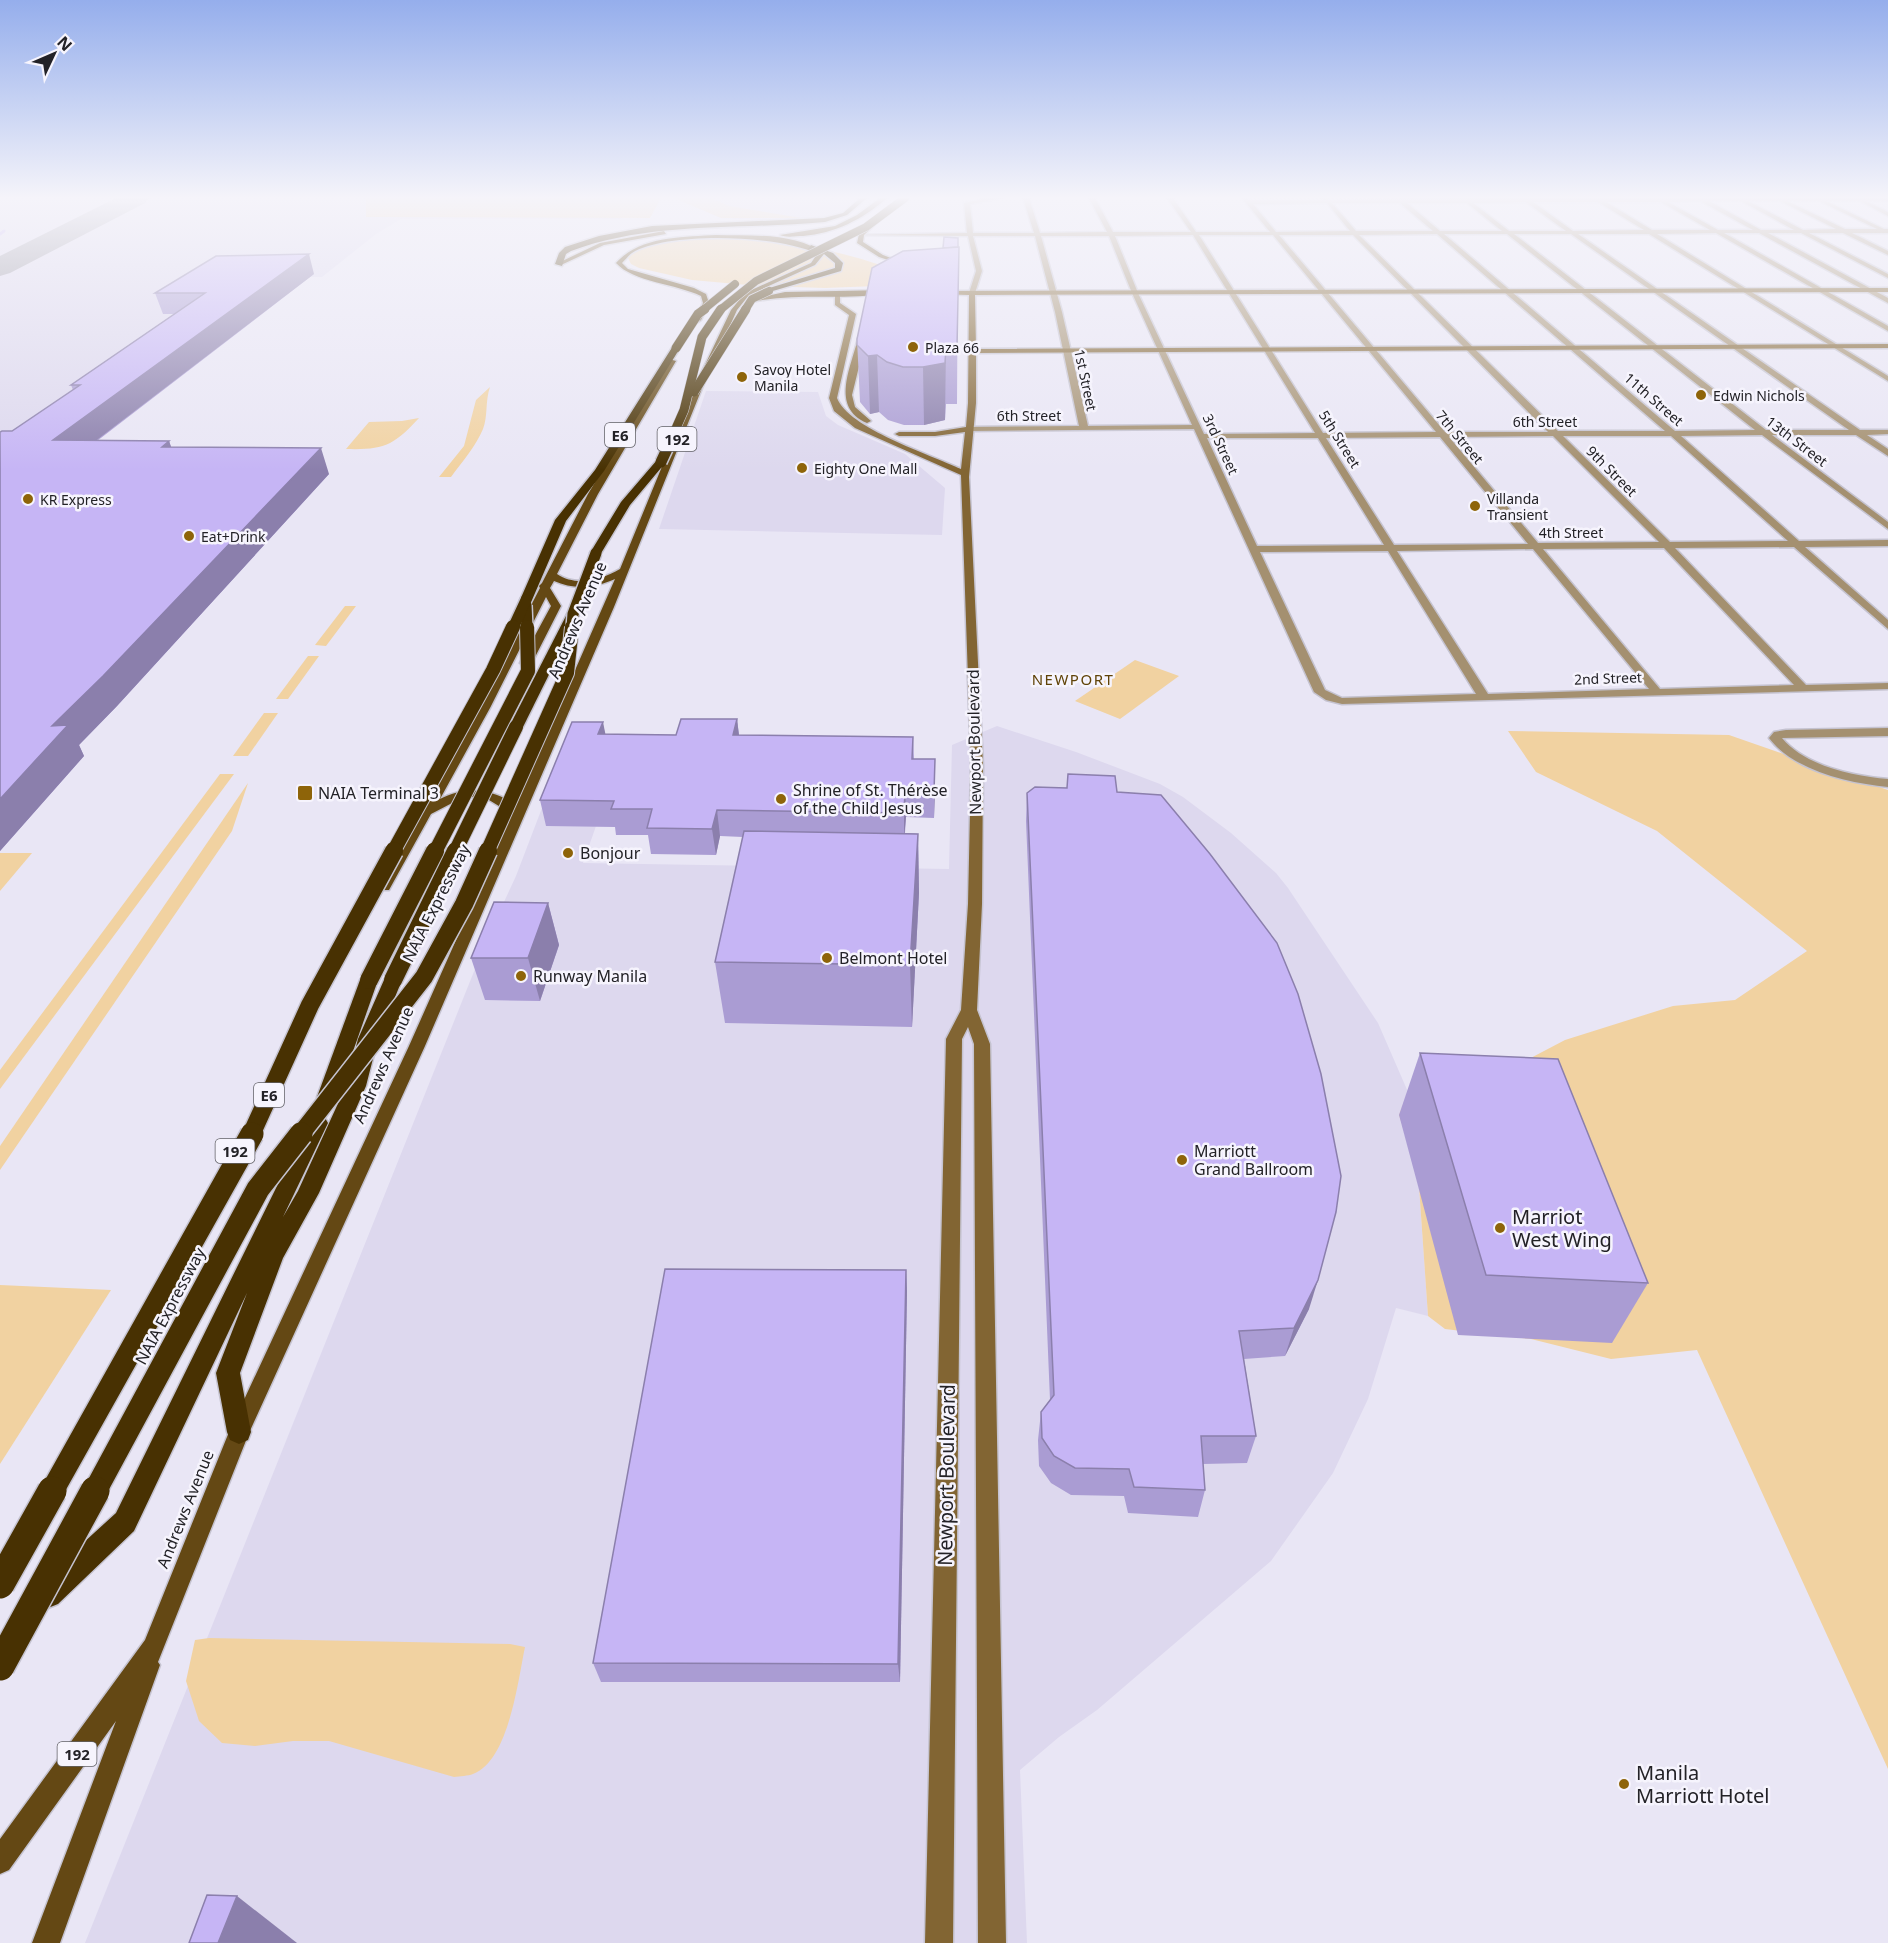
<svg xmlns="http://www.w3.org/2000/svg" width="1888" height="1943" viewBox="0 0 1888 1943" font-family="'Noto Sans',sans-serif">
<rect width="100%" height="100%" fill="#e9e6f5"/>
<!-- built -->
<g fill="#ddd8ee">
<path d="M0,198H640L620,219H401L376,234L322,277H310L257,316L65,465L322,481L117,706L69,755L83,756L0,851Z"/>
<path d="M674,198H866L854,209L830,218L735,219L721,218Z"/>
<path d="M706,391L818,392L826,416L838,425L905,454L945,488L942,535L659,529Z"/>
<path d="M997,726L1076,752L1160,784L1183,797L1231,833L1276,873L1288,888L1378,1023L1408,1092L1418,1172L1428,1316L1396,1308L1368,1399L1333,1473L1271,1561L1097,1710L1059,1737L1020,1770L1027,1943H85L489,934L516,876L568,740L626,741L583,863L949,869L952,745Z"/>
</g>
<!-- green -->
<g fill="#f1d2a1">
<path d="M366,198H661L650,218L366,217Z"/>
<path d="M674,198H711L729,206L801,218H721Z"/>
<path d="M730,238C781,242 832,248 880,265L876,286L825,288L759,286L692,280L639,268L631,264L628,258C647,237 703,238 730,238Z"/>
<path d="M490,387C485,401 488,416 483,429C476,446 462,462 451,477H439L464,446L476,400Z"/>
<path d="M419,418C393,446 384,450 346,449L369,422L402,421Z"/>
<path d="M345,606H356L326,646L315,645Z"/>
<path d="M308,656H319L288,699H276Z"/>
<path d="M1135,660L1179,676L1120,719L1075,701Z"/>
<path d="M264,713H278L248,756H233Z"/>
<path d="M1508,731L1729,735L1888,790V1769L1697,1350L1611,1359L1531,1339L1445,1329L1428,1316L1418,1172L1399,1115L1408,1092L1510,1069L1565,1040L1673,1006L1735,1000L1807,951L1657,831L1536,772Z"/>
<path d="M220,774H234L0,1089V1070Z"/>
<path d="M248,783L232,831L0,1170V1146Z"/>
<path d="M0,853H32L0,891Z"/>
<path d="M0,1285L111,1290L0,1464Z"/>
<path d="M209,1638L510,1644L525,1647C518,1680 509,1761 473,1774C468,1776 460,1776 454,1777L329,1741H293L255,1746L222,1743L199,1721L186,1681L195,1640Z"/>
</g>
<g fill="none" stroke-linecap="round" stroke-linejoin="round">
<!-- stream -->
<path stroke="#baa4f3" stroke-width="3" d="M0,234L4,231"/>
<!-- taxiway -->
<path fill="#96949f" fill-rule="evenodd" d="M116,198H149L145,203L10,273L0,276V256Z"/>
<defs>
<g id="street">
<path d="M988,198H1003L970,204L973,233H1034L1023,198H1029L1040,233L1107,232L1089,198H1095L1113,232H1191L1167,198H1173L1196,232H1270L1242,198L1250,200H1324L1322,198L1329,200L1888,198V201H1866L1888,212V216L1860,201H1826L1884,229H1888V233H1852L1888,251V255L1843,233H1809L1888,274V278L1801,233H1768L1888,298V303L1759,233H1724L1888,326V331L1716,233L1657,234L1888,376V381L1649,234H1578L1860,430H1888V434L1867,435L1888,449V456L1856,435H1772L1888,522V529L1762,435L1681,436L1799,541L1888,540V546L1805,547L1888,620V629L1794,547L1675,548L1806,685L1888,683V689L1342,704L1326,700L1314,692L1194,429L969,431L965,429L969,427L1079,426L1055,312L1035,236H973L982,271L975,293L972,295L969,293L976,271L968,236L858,235L967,233L964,203ZM1702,201V202L1753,230H1718L1668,202ZM1709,201H1741L1794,230H1761ZM1748,201H1780L1836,229L1803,230ZM1787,201H1819L1877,229H1845ZM1526,202L1566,231H1509L1473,203ZM1533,202H1598L1644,230L1573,231ZM1606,202H1661L1710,230H1652ZM1327,203L1350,231L1276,232L1253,204ZM1332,203H1400L1433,231H1356ZM1407,203H1467L1502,231H1440ZM1437,234L1665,431H1558L1359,235ZM1444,234H1507L1755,430L1675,431ZM1514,234H1571L1849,430H1766ZM1193,235L1315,433L1204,434L1138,293L1115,236ZM1199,235H1273L1436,432L1323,433ZM1279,235H1353L1548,432H1445ZM1041,236H1109L1132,293L1192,425L1088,426L1062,312ZM1553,436L1659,542L1538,543L1449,437ZM1563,436H1671L1788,541L1670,542ZM1440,437L1528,544L1394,545L1326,438ZM1207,438H1318L1384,545L1257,546ZM1664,548L1794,685L1660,689L1543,549ZM1533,549L1649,689L1488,694L1397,551ZM1388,551L1476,694L1342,698L1325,690L1260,552Z"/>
<path d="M1888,728V736L1782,738C1805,766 1853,776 1888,779V787C1849,783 1794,771 1769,738L1774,732L1786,730Z"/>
</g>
<g id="secondary">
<path d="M1888,288V292L975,295L976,349L1888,344V348L976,353V403L969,477L983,766L982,904L977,1010L990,1044L1006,1943H978L974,1044L968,1027L962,1039L953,1943H925L946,1039L961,1010L968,904L971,766L961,475L855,428L834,411L829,398L849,315L835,305V295L840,294V303L856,314L837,398C848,428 931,455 961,469L965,432L935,436H899L895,434L899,432H935L966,427L968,403L969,295L936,294L938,291Z"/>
<path d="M862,336L866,338L852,395L855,407L871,421L867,423C830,407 851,368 858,338Z"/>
</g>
<g id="primary">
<path d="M880,198H887C862,220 835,233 803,236C795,236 787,238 780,235L835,226L857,215Z"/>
<path d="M878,217L881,219L864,235L863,242L883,255L909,265V267L879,257L857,243L859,234Z"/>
<path d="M664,231L666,234L604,245L561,265L556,264L600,243Z"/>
<path d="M716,235C750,236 796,232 824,254L815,265L749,295L737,310L703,386L614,607L425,1046L249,1433L158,1662L160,1665L60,1943H32L116,1721L9,1870L0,1874V1839L145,1640L229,1432L409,1046L512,814L489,800L472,797L456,801L431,814L389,890H379L377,887L478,708L540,588L539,586L542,583L588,494L669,359L676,361L598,494L557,574C576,587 601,580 620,569L695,386L731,310L745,293L811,263L817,254C782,235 667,231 632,253C629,255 625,260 622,263L628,269L694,288L706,294L709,303L701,320L698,322L695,320L703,303L701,296C677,284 633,282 616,263C640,236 683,237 716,235ZM615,579L516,805C491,788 466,786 440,799L490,708L546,597L551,606L520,663L526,666L532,663L561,606L550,588L554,581C574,590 595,588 615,579Z"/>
<path d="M887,290L889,293C844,301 798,292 752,302L749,300L785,292Z"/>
</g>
<g id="highway">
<path d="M860,198H867L847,215L825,222C739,230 652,221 571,251L566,254L562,266L555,264L559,253L565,247L599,236L652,226L824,218L843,213Z"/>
<path d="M811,245L833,253L843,263L841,271L766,293V289L835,268V263L824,254L808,249Z"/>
<path d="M673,346L680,348L604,471L566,521L532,600L530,603H522L520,600L555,520L595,470Z"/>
<path d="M661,459L666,462L630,505L600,555H592L590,553L621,502L657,460Z"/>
<path d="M573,610L579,614L523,727L521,730H511L509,727L567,614Z"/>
<path d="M369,974L375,976L378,980L337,1097L334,1102L327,1104L320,1102L317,1097L360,980L363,976Z"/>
<path d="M393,974L399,976L402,980L378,1039L366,1086L319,1193L283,1258L240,1373L251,1432L248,1440L239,1444L230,1440L227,1432L216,1373L247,1293L134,1531L58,1604L48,1608L38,1604L34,1594L38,1584L116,1513L308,1123L311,1118L318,1115L325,1118L328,1123L283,1217L298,1191L346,1086L358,1039L384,980L387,976Z"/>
</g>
</defs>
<!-- street casing -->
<use href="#street" stroke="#c5c3d0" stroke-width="3"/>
<!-- secondary casing -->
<use href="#secondary" stroke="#c5c3d0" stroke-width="3"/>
<!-- primary casing -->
<use href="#primary" stroke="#c5c3d0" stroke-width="3"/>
<!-- highway casing -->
<use href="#highway" stroke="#c5c3d0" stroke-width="3"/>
<!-- street -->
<use href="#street" fill="#a49070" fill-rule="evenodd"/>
<!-- secondary -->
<use href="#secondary" fill="#826533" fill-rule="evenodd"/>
<!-- primary -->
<use href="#primary" fill="#644814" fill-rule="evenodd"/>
<!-- highway -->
<use href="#highway" fill="#483102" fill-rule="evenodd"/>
<defs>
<g id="highway-bridge-far6">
<path d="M703,310L735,284"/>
<path d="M720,310L756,281L866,227L905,198"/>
<path d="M745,310L752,299L769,291"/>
</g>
<g id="highway-bridge-far5">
<path d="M676,348L698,314L705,309"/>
<path d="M694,392L746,309"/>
<path d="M666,451L684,410L702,337L721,309"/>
</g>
<g id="highway-bridge-far4">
<path d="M661,462L667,449"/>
<path d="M526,605L527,628"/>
<path d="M513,628L526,600"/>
<path d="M572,628L573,614L596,553"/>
</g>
<g id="highway-bridge-far3">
<path d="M393,852L493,670L513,627"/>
<path d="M435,852L528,671L527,627"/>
<path d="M455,852L516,727"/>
<path d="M487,852L567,673L572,627"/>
</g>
<g id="highway-bridge-far2">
<path d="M369,980L435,851"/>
<path d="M393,980L456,851"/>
<path d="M251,1135L310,1005L394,851"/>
<path d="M300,1135L424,977L464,904L488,851"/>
</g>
<g id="highway-bridge-far1">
<path d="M51,1493L252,1134"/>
<path d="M94,1493L258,1189L301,1134"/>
</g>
<g id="highway-bridge">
<path d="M0,1584L52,1491"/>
<path d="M0,1666L95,1491"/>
</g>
</defs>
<!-- highway-bridge-far6 casing -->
<use href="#highway-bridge-far6" stroke="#c5c3d0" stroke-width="9" stroke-linecap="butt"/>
<!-- highway-bridge-far5 casing -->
<use href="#highway-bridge-far5" stroke="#c5c3d0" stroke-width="10" stroke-linecap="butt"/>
<!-- highway-bridge-far4 casing -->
<use href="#highway-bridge-far4" stroke="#c5c3d0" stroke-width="14" stroke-linecap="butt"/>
<!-- highway-bridge-far3 casing -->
<use href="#highway-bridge-far3" stroke="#c5c3d0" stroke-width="16" stroke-linecap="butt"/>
<!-- highway-bridge-far2 casing -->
<use href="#highway-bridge-far2" stroke="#c5c3d0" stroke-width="21" stroke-linecap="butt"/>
<!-- highway-bridge-far1 casing -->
<use href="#highway-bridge-far1" stroke="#c5c3d0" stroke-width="26" stroke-linecap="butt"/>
<!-- highway-bridge casing -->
<use href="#highway-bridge" stroke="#c5c3d0" stroke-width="32" stroke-linecap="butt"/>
<!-- highway-bridge-far6 -->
<use href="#highway-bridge-far6" stroke="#483102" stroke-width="8"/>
<!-- highway-bridge-far5 -->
<use href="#highway-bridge-far5" stroke="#483102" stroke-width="9"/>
<!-- highway-bridge-far4 -->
<use href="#highway-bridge-far4" stroke="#483102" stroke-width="11"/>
<!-- highway-bridge-far3 -->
<use href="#highway-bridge-far3" stroke="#483102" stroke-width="14"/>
<!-- highway-bridge-far2 -->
<use href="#highway-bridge-far2" stroke="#483102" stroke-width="18"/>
<!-- highway-bridge-far1 -->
<use href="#highway-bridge-far1" stroke="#483102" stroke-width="23"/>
<!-- highway-bridge -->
<use href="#highway-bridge" stroke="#483102" stroke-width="29"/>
</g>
<!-- wall -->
<g fill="#aa9cd3">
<path d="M958,238L957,404H946L945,420L924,425H904L888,420L879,412L870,414L860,402L857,339L943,248Z"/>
<path d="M314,274L97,441H169L171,447L329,474L117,706L79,745L84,756L0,851L12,431L73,390L71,385L174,314H163L155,293Z"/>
<path d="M737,719L739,735L913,737L914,759L935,785L934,818L906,817L905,833L918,834L919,893L912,1027L725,1023L715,962L743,837L720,836L716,855L651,854L648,835H616L615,827L546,826L540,800L605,734L676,735Z"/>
<path d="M1117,792L1309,1309L1285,1356L1244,1359L1256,1436L1247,1463L1203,1464L1205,1490L1198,1517L1128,1513L1124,1496L1071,1495L1051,1483L1039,1466L1038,1440L1041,1412L1050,1400L1026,821L1027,793Z"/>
<path d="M548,903L559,945L540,1001L485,1000L471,958Z"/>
<path d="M1420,1053L1648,1283L1612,1343L1458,1335L1399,1115Z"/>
<path d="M906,1270L907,1291L900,1682H601L593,1663Z"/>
</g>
<!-- shaded-wall -->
<g fill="#8b7fac">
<path d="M309,254L314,274L64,465L53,440Z"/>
<path d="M946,347L945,420L924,425L923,367Z"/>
<path d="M877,355L879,412L870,414L868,356Z"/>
<path d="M169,441L178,466L162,447Z"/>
<path d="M321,448L329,474L117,706L79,745L84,756L0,851V799L52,726Z"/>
<path d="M737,719L740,744L733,735Z"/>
<path d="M603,722L608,747L598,734Z"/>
<path d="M935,759V785L934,818V792Z"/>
<path d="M905,791L906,817L904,839V813Z"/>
<path d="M717,810L720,836L716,855L712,829Z"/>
<path d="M918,834L919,893L912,1027L910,965Z"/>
<path d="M548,903L559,945L540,1001L528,958Z"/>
<path d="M906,1270L907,1291L900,1682L898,1664Z"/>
<path d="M1318,1280L1309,1309L1285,1356L1294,1328Z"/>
<path d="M237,1896L297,1943H218Z"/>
</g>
<!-- building -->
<g fill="#c6b5f5" stroke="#8b7fac" stroke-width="1.5">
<path d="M944,237L958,238V247L943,248Z"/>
<path d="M959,247L957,347H946L945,363L923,367H903L887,362L877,355L868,356L857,345V339L872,268L903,251Z"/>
<path d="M309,254L53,440L169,441L162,447L321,448L103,676L52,726L68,725L0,799V432L2,431H12L80,385H71L205,293H155L216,256Z"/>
<path d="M681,719H737L733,735L913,737L912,759H935L934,792L905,791L904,813L717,810L712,829L647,828L652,809H611L614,801L540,800L572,722H603L598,734L676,735Z"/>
<path d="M1068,774L1115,776L1117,792L1161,795L1210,854L1277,943L1298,994L1321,1074L1341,1176L1336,1212L1318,1280L1294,1328L1239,1331L1256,1436H1201L1205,1490L1134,1487L1129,1469L1075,1468L1054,1456L1042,1438L1041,1412L1054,1395L1027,793L1035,787L1067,788Z"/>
<path d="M744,831L918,834L910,965L715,962Z"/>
<path d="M494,902L548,903L528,958H471Z"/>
<path d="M1420,1053L1558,1059L1648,1283L1486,1275Z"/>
<path d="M665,1269L906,1270L898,1664L593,1663Z"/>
<path d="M207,1895L237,1896L218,1943H189Z"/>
</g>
<!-- sky -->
<linearGradient id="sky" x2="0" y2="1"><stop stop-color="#95aeec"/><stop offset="0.42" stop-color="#f5f4fa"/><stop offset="1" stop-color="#f5f4fa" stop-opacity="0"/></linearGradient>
<rect width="1888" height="470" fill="url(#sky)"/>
<!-- markers -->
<g fill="#8e6409" stroke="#f6f4fd" stroke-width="2">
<circle cx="913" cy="347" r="6"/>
<circle cx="742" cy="377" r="6"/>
<circle cx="1701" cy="395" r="6"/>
<circle cx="802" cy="468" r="6"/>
<circle cx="28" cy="499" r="6"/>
<circle cx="1475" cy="506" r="6"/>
<circle cx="189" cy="536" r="6"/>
<rect x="297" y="785" width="16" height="16" rx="3"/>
<circle cx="781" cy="799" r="6"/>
<circle cx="568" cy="853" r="6"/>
<circle cx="827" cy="958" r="6"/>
<circle cx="521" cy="976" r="6"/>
<circle cx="1182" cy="1160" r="6"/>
<circle cx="1500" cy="1228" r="6"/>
<circle cx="1624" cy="1784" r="6"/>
</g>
<g text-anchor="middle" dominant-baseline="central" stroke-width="5" stroke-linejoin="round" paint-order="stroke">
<!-- far-poi labels -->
<g font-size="14" fill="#232227" stroke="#f6f4fd" text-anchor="start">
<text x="925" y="347">Plaza 66</text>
<text x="754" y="369">Savoy Hotel<tspan x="754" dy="16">Manila</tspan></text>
<text x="1713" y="395">Edwin Nichols</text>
<text x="814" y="468">Eighty One Mall</text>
<text x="1487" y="498">Villanda<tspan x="1487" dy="16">Transient</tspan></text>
<text x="40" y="499">KR Express</text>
<text x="201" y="536">Eat+Drink</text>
</g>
<!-- far-street labels -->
<g font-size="14" fill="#232227" stroke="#f6f4fd">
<text transform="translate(1086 380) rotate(78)">1st Street</text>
<text transform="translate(1654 399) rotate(41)">11th Street</text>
<text x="1029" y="415">6th Street</text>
<text x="1545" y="421">6th Street</text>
<text transform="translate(1460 437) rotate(50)">7th Street</text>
<text transform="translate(1340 439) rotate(58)">5th Street</text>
<text transform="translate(1797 441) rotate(37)">13th Street</text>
<text transform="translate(1221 444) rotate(65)">3rd Street</text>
<text transform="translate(1612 471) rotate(45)">9th Street</text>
<text x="1571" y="532">4th Street</text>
<text transform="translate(1608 678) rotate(-2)">2nd Street</text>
</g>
<!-- shield labels -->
<g fill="#f6f4fd" stroke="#626167" stroke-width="1.5">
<rect x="605" y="423" width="30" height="24" rx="4.5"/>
<rect x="657.5" y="427" width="39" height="24" rx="4.5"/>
<rect x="254" y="1083" width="30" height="24" rx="4.5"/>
<rect x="215.5" y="1139" width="39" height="24" rx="4.5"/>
<rect x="57.5" y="1742" width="39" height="24" rx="4.5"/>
</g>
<g font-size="15" font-weight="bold" fill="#232227">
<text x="620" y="435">E6</text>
<text x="677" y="439">192</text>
<text x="269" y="1095">E6</text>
<text x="235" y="1151">192</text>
<text x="77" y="1754">192</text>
</g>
<!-- far-neighbourhood labels -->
<g font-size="15" letter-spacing="1.5" fill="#604308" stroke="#f6f4fd">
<text x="1073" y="679">NEWPORT</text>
</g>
<!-- street labels -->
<g font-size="16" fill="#232227" stroke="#f6f4fd">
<text transform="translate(577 620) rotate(-67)">Andrews Avenue</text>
<text transform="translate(974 742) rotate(-91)">Newport Boulevard</text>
<text transform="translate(436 903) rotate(-63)">NAIA Expressway</text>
<text transform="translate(383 1065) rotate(-66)">Andrews Avenue</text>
<text transform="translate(170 1306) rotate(-62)">NAIA Expressway</text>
<text transform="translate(185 1509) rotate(-68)">Andrews Avenue</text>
</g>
<!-- poi labels -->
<g font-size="16" fill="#232227" stroke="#f6f4fd" text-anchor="start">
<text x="793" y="790">Shrine of St. Thérèse<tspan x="793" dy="18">of the Child Jesus</tspan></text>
<text x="318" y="793">NAIA Terminal 3</text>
<text x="580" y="853">Bonjour</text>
<text x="839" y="958">Belmont Hotel</text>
<text x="533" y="976">Runway Manila</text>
<text x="1194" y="1151">Marriott<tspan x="1194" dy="18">Grand Ballroom</tspan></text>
</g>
<!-- near-poi labels -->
<g font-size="20" fill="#232227" stroke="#f6f4fd" text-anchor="start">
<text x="1512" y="1216">Marriot<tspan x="1512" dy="23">West Wing</tspan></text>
<text x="1636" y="1772">Manila<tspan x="1636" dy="23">Marriott Hotel</tspan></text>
</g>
<!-- near-street labels -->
<g font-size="20" fill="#232227" stroke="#f6f4fd">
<text transform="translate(946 1475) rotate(-89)">Newport Boulevard</text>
</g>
</g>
<!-- north arrow -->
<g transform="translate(54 54) rotate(46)" stroke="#f6f4fd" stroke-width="4.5" paint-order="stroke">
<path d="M0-4.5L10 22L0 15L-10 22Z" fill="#232227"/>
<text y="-9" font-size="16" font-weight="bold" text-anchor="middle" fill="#232227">N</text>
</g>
</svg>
